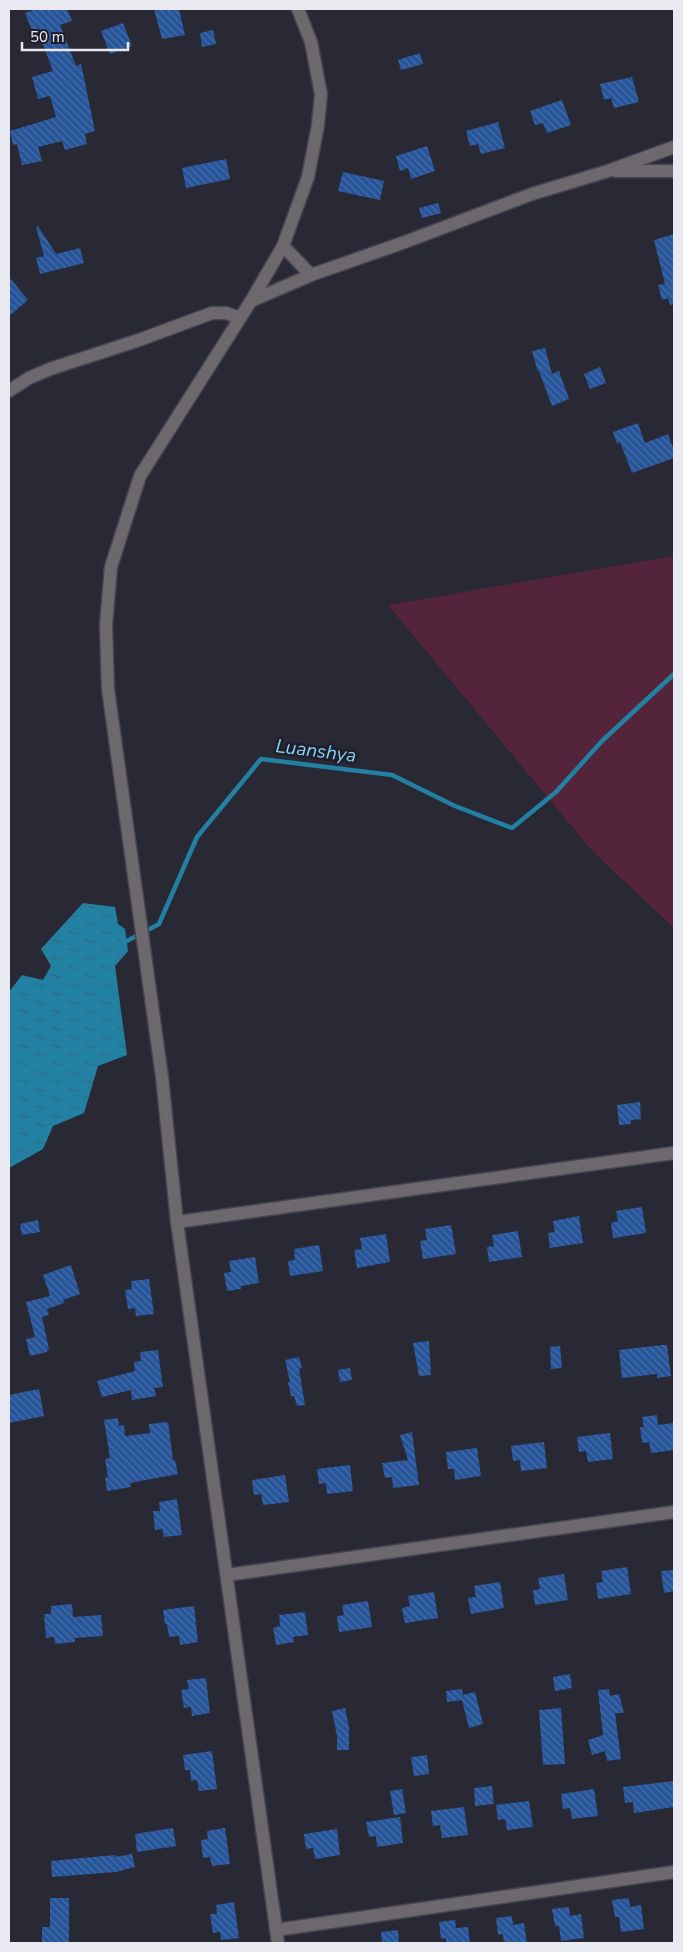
<svg xmlns="http://www.w3.org/2000/svg" width="683" height="1952" viewBox="0 0 683 1952" font-family="'Nunito Sans',sans-serif">
<defs>
<pattern id="water-ripples" width="26" height="14" patternUnits="userSpaceOnUse" patternTransform="scale(1.25)"><rect width="26" height="14" fill="#2281a2"/><path d="M2 4q2-2 4 0t4 0M15 11q2-2 4 0t4 0" fill="none" stroke="#30697e"/></pattern>
<pattern id="building-back-hatch" width="6" height="6" patternUnits="userSpaceOnUse" patternTransform="scale(1.25)"><rect width="6" height="6" fill="#275599"/><path d="M-1 5l2 2M0 0l6 6M5-1l2 2" fill="none" stroke="#466da8"/></pattern>
</defs>
<rect width="100%" height="100%" fill="#292835"/>
<!-- grass -->
<path fill="#54243a" d="M674,556V928L593,852L388,605Z"/>
<!-- water -->
<path fill="url(#water-ripples)" d="M83,903L115,907L118,924L125,929L128,951L115,966L127,1055L98,1066L84,1113L53,1126L43,1149L9,1168V992L22,975L43,980L51,966L41,949Z"/>
<g fill="none" stroke-linecap="round" stroke-linejoin="round">
<!-- stream -->
<path stroke="#2281a2" stroke-width="4.5" d="M123,943L159,924L197,837L261,759L392,775L455,806L512,828L556,792L602,741L674,674"/>
</g>
<!-- building -->
<g fill="url(#building-back-hatch)">
<path d="M37,9H67L72,21L60,25L76,66L81,64L95,131L85,134L87,144L65,150L62,141L38,147L42,161L22,165L17,144L13,145L10,131L56,117L50,96L38,99L32,77L53,71L39,34L34,36L25,13Z"/>
<path d="M154,9H179L185,35L162,39Z"/>
<path d="M123,23L132,46L110,54L101,31Z"/>
<path d="M213,30L216,44L202,47L200,33Z"/>
<path d="M420,53L423,64L401,70L398,60Z"/>
<path d="M632,77L639,102L614,108L611,98L604,100L600,84Z"/>
<path d="M562,100L571,125L547,133L543,123L535,125L530,111Z"/>
<path d="M498,122L505,148L481,154L478,144L470,146L466,131Z"/>
<path d="M427,146L435,171L411,179L408,168L400,171L396,156Z"/>
<path d="M226,159L230,179L186,188L182,168Z"/>
<path d="M343,172L384,181L380,200L338,191Z"/>
<path d="M438,203L441,213L422,218L419,208Z"/>
<path d="M38,226L56,254L80,248L84,263L40,274L36,258L44,256L36,227Z"/>
<path d="M674,234V304L670,305L668,298L662,300L658,285L665,284L654,240Z"/>
<path d="M9,277L28,300L9,316Z"/>
<path d="M545,348L552,374L559,371L569,399L552,406L539,371L538,372L532,351Z"/>
<path d="M600,367L606,383L590,389L584,374Z"/>
<path d="M638,423L645,443L668,434L674,451V458L632,473L620,442L617,444L613,432Z"/>
<path d="M640,1102L641,1119L631,1120V1124L619,1125L617,1105Z"/>
<path d="M642,1207L646,1233L613,1238L611,1223L618,1221L616,1211Z"/>
<path d="M579,1216L583,1243L550,1248L548,1233L555,1232L553,1221Z"/>
<path d="M38,1220L40,1232L22,1235L20,1224Z"/>
<path d="M451,1225L456,1254L423,1259L420,1241L427,1240L425,1229Z"/>
<path d="M518,1231L522,1257L489,1262L487,1247L494,1246L492,1235Z"/>
<path d="M386,1234L390,1262L357,1268L354,1250L362,1249L360,1238Z"/>
<path d="M319,1245L323,1271L290,1276L288,1261L295,1260L294,1249Z"/>
<path d="M255,1257L259,1283L241,1286V1289L227,1291L224,1273L231,1272L229,1261Z"/>
<path d="M71,1265L80,1294L63,1300L64,1303L47,1309L49,1315L42,1317L49,1349L47,1350V1352L30,1356L26,1339L35,1337L26,1302L50,1296L43,1275Z"/>
<path d="M149,1279L154,1314L136,1316L135,1308L128,1309L125,1290L132,1289L131,1281Z"/>
<path d="M429,1341L431,1375L419,1376L413,1343Z"/>
<path d="M662,1345H667L671,1376L657,1378V1374L622,1378L619,1350Z"/>
<path d="M560,1346L562,1368L551,1369L550,1347Z"/>
<path d="M158,1350L163,1387L154,1388L156,1396L132,1400L131,1390L102,1397L97,1381L135,1371L134,1362L141,1361L140,1352Z"/>
<path d="M299,1357L302,1368L299,1369L305,1405L297,1406L294,1396H291L288,1382H290L285,1360Z"/>
<path d="M350,1368L352,1380L340,1382L338,1370Z"/>
<path d="M39,1389L44,1416L9,1423V1395Z"/>
<path d="M657,1415L658,1425L673,1423L674,1450L651,1453L649,1442L642,1443L640,1427H644L642,1417Z"/>
<path d="M118,1418L119,1426L124,1425L125,1436L150,1433L149,1424L168,1422L173,1460H175L178,1474L130,1483L131,1487L107,1491L105,1478L108,1477L105,1459L110,1458L104,1420Z"/>
<path d="M412,1432L419,1485L393,1488L392,1477L385,1478L382,1463L408,1460L400,1435Z"/>
<path d="M610,1433L613,1459L588,1462L586,1451L579,1452L577,1437Z"/>
<path d="M544,1442L547,1468L521,1471L520,1460L513,1461L511,1446Z"/>
<path d="M477,1448L481,1476L455,1480L454,1469H448L446,1452Z"/>
<path d="M350,1465L353,1491L327,1494L326,1483L319,1484L317,1469Z"/>
<path d="M285,1475L289,1502L263,1505L261,1494L254,1495L252,1480Z"/>
<path d="M177,1499L182,1535L164,1537L162,1529L155,1530L153,1511H160L159,1502Z"/>
<path d="M627,1567L631,1594L598,1599L596,1583L603,1582L601,1571Z"/>
<path d="M674,1570V1591L664,1593L661,1571Z"/>
<path d="M564,1574L568,1600L535,1605L533,1590L540,1589L538,1578Z"/>
<path d="M500,1582L504,1608L471,1614L468,1598L476,1597L474,1586Z"/>
<path d="M434,1592L438,1618L405,1623L402,1608L410,1606L408,1596Z"/>
<path d="M368,1601L372,1627L339,1632L337,1616L344,1615L342,1605Z"/>
<path d="M72,1604L73,1617L101,1615L103,1636L75,1638V1642L55,1644L54,1637L46,1638L44,1614H51V1606Z"/>
<path d="M194,1606L198,1642L180,1645L179,1636L169,1637L167,1624H165L163,1610Z"/>
<path d="M305,1612L308,1635L293,1637L294,1642L276,1645L273,1628L280,1626L279,1615Z"/>
<path d="M570,1674L572,1688L555,1691L553,1677Z"/>
<path d="M206,1678L210,1713L192,1716L191,1707L184,1708L181,1690L189,1689L187,1680Z"/>
<path d="M462,1689L463,1695L475,1692L483,1724L469,1728L462,1700L447,1702L446,1691Z"/>
<path d="M609,1689L610,1696L619,1694L624,1713H615L621,1759L607,1761L605,1751L592,1755L588,1740L603,1735L598,1690Z"/>
<path d="M345,1708L349,1727V1750H337V1736L332,1711Z"/>
<path d="M561,1708L565,1764L543,1765L539,1710Z"/>
<path d="M212,1751L217,1789L199,1791L197,1780L191,1781L190,1770H185L183,1755Z"/>
<path d="M427,1755L429,1774L414,1776L411,1757Z"/>
<path d="M674,1781V1807L634,1813L633,1802L625,1803L623,1787Z"/>
<path d="M492,1786L494,1804L475,1806L474,1788Z"/>
<path d="M402,1789L406,1813L394,1815L390,1791Z"/>
<path d="M594,1789L598,1816L572,1819L570,1808L563,1809L561,1794Z"/>
<path d="M529,1801L533,1827L507,1830L505,1819L498,1820L496,1805Z"/>
<path d="M464,1807L468,1835L442,1838L440,1825L433,1826L431,1811Z"/>
<path d="M400,1817L403,1843L377,1847L376,1836L369,1837L366,1822Z"/>
<path d="M173,1828L176,1846L137,1852L135,1834Z"/>
<path d="M225,1828L230,1864L212,1866L210,1857L203,1858L201,1840L208,1839L207,1831Z"/>
<path d="M337,1829L340,1855L315,1859L313,1848L306,1849L304,1834Z"/>
<path d="M132,1854L135,1867L116,1872L52,1877L51,1861L115,1855V1857Z"/>
<path d="M50,1898H69V1943H42V1927H50Z"/>
<path d="M629,1898L630,1907L641,1905L644,1929L621,1932L619,1917H615L612,1900Z"/>
<path d="M234,1902L239,1938L221,1940L220,1932L213,1933L210,1914H217L216,1905Z"/>
<path d="M569,1907L570,1916L581,1914L584,1938L561,1941L559,1926H555L552,1909Z"/>
<path d="M512,1916L513,1925L524,1923L527,1943H504L503,1934L498,1935L496,1918Z"/>
<path d="M455,1920L456,1928L468,1927L470,1943H446V1938L441,1939L439,1922Z"/>
<path d="M398,1930L399,1943H382L381,1932Z"/>
</g>
<g fill="none" stroke-linecap="round" stroke-linejoin="round">
<defs>
<g id="minor">
<path d="M616,171H674"/>
<path d="M283,246L311,275"/>
<path d="M251,301L311,275L405,242L532,194L608,171L674,147"/>
<path d="M9,391L29,378L50,369L139,340L212,313H226L240,318"/>
<path d="M177,1222L674,1153"/>
<path d="M227,1575L674,1512"/>
<path d="M276,1930L674,1872"/>
<path d="M278,1943L177,1222L162,1077L108,689L106,625L111,567L140,476L251,301L283,246L308,177L318,125L321,94L311,42L298,9"/>
</g>
</defs>
<!-- minor casing -->
<use href="#minor" stroke="#44434f" stroke-width="15"/>
<!-- minor -->
<use href="#minor" stroke="#6d686e" stroke-width="12"/>
</g>
<g text-anchor="middle" dominant-baseline="central" stroke-width="5" stroke-linejoin="round" paint-order="stroke">
<!-- water labels -->
<g font-size="19" font-style="italic" fill="#82d2f3" stroke="#201e2a">
<text transform="translate(316 751) rotate(7)">Luanshya</text>
</g>
</g>
<!-- border -->
<rect width="683" height="1952" fill="none" stroke="#e9e9f1" stroke-width="20"/>
<!-- scale -->
<path d="M22 42v8h106v-8" fill="none" stroke="#e9e9f1" stroke-width="2.5"/>
<text x="30" y="42" font-size="15" fill="#e9e9f1" stroke="#201e2a" stroke-width="4" paint-order="stroke">50 m</text>
</svg>
